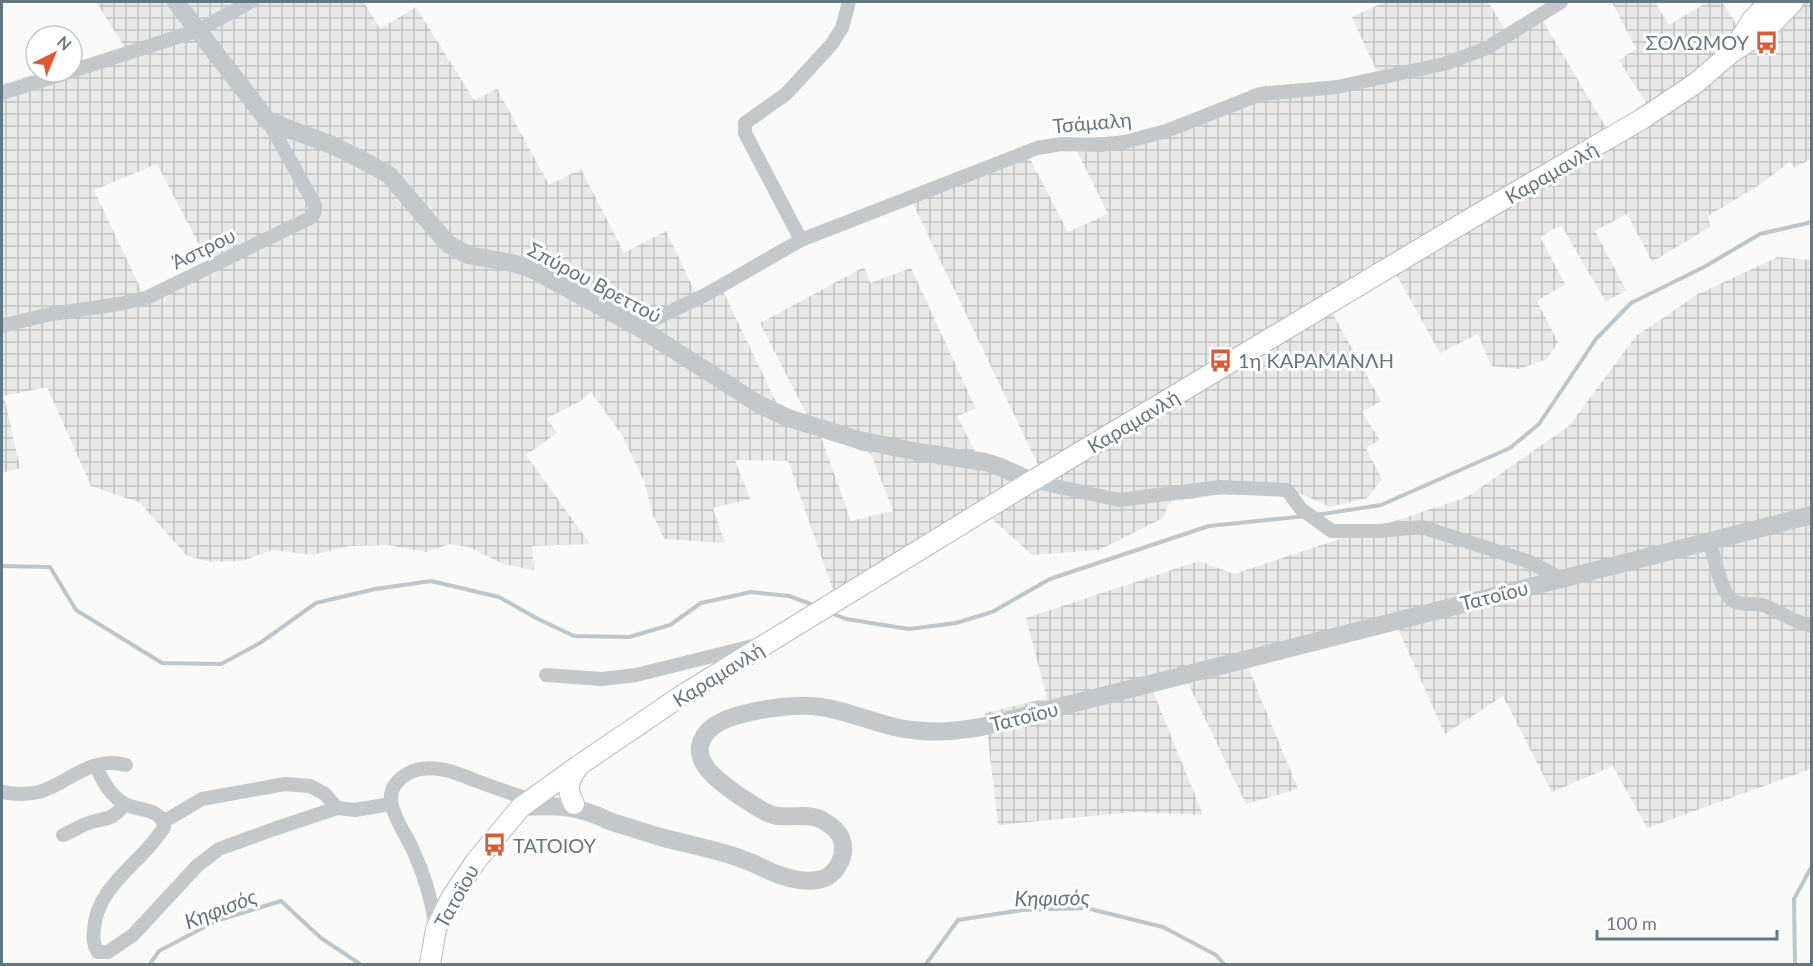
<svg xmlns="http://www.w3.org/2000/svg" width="1813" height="966" viewBox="0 0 1813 966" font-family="Lato,sans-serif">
<defs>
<pattern id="industrial-grid" width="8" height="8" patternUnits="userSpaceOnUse" patternTransform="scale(1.5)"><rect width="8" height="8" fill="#e8e9e9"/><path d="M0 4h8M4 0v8" fill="none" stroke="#c0c1c2"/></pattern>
</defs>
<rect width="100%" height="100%" fill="#fafaf8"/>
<!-- industrial -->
<g fill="url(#industrial-grid)" fill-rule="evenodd">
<path d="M96,2H364L380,29L416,7L474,100L497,89L549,185L581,169L624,253L666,231L695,292L718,281L778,406L807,415L760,323L864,267L870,283L911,268L976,409L957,416L978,457L1029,475L1040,469L908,193L1024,147L1068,232L1108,214L1071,139L1132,135L1164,125L1260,86L1351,80L1377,72L1352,17L1384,2H1488L1505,29L1537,11L1607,129L1646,103L1619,60L1636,49L1612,2H1655L1669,25L1708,2H1722L1738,27L1754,9L1750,2H1811V159L1795,168L1790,162L1756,187L1708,216L1710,227L1652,262L1627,214L1595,231L1626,290L1606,302L1561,225L1540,237L1565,284L1537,301L1558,342L1547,359L1519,369L1491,366L1478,334L1440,353L1389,261L1325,300L1381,401L1362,412L1380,440L1366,448L1382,479L1367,498L1330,507L1302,494L1217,495L1169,502L1163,518L1099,550L1032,555L991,518L845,605L833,590L788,461L735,460L750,499L713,508L725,543L664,539L653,515L644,481L622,435L591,392L579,402L547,418L557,433L526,455L590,544L532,546L534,570L503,564L469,547L450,544L426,552L388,545L349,546L313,555L272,550L242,561L212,562L187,556L140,503L91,486L47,387L4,396L20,468L2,473V84L44,72H72V64L125,48ZM157,164L208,262L144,296L94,190ZM821,437L871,454L893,511L851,521Z"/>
<path d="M1778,257L1811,260V769L1647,828L1613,766L1552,792L1503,696L1445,734L1395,622L1248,667L1298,789L1246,804L1185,677L1152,689L1203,815L1133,812L998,825L985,713L1047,698L1026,618L1199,561L1234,574L1467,497L1569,426L1635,337L1698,294Z"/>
</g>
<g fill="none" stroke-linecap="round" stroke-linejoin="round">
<!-- stream -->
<g stroke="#bbc7cb" stroke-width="4">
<path d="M1316,515L1381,505L1510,448L1539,424L1596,339L1631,303L1704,267L1760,234L1812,222"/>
<path d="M2,566L50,567L76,610L162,663L221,664L260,643L316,603L375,589L431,581L499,597L538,619L574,636L629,637L670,625L701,603L751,592L789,596L816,606"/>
<path d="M831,613L846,619L909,629L956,623L992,612L1050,579L1209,526L1306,516"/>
<path d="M150,964L159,951L216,921L281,901L321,938L360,964"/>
<path d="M926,964L958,920L1022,910L1086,908L1163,927L1216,955L1224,964"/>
<path d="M1795,964L1794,899L1812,866"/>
</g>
<defs>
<g id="secondary">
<path d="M1735,47L1752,20L1769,2"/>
<path d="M574,804C566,789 568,781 578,767"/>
<path d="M430,964L436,929L451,898L476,861L521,807L578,766L681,696L1032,481L1480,213L1642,119L1696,83L1732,52L1765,31L1793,2"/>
</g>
</defs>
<!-- secondary casing -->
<use href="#secondary" stroke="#b3babf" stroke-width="22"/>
<!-- minor -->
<g stroke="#c3c8cc" stroke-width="14">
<path d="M72,71L199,30L250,2"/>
<path d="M2,93L69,72"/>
<path d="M801,240L745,133V123L786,94L831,45L842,28L849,2"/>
<path d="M2,326L46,315L119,304L146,298L310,218L315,212V205L268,121"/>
<path d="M638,327L707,294L801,240L1037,148L1062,144L1102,145L1125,142L1166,131L1261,94L1337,87L1444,64L1487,48L1561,2"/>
<path d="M1032,481L1119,500L1220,487L1287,490L1301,509L1332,531H1378L1422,527L1530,562L1560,578"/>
<path d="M1710,542C1714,556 1721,596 1735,602C1745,606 1758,602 1768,607C1783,614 1795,623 1812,626"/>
<path d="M546,675L602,679L636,675L753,646"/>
<path d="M96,767C103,781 110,796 125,804C138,811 163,808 164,827C143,863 96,885 94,930C93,938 93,944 98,952H108L133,935L197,866L219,849L274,829L337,808L355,810L391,804"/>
<path d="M2,792C13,794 27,795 39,792C70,783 90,755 126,765"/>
<path d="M163,822L202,799L285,784L310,786L325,794L337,808"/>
<path d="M63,835C71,832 78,827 86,824C106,816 110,823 125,804"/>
<path d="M436,928C432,902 424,873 412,848C402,826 375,795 404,776C415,768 426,767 439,769C451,770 463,776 474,780C493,787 512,794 531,800"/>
</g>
<!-- tertiary -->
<g stroke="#c3c8cc" stroke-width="18">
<path d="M176,2L268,121L332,145L364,161L389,175L448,244L468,255L512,263L532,269L638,327L760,405L788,418L859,440L918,452L985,462L998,466L1032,481"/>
<path d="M521,807C542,806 563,805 584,811C592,813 601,817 609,821C625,826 641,831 657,836C692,846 728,851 761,867C779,876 798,883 818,880C836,877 848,855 841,838C838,830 829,824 822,820C807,812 789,819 773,815C762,812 751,803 741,797C721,783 683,759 708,731C726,711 794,703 821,707C849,711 876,724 904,729C934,733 951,732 981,727L1812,515"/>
</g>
<!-- secondary -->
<use href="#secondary" stroke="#fff" stroke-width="20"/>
</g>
<!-- icons -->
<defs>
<symbol id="bus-bare" viewBox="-9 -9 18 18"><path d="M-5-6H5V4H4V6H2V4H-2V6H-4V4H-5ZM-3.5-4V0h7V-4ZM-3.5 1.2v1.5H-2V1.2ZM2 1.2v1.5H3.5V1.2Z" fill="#e4572e" stroke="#fff" stroke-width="2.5" paint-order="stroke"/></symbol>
</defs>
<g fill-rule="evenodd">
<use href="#bus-bare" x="1750" y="26" width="33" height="33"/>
<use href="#bus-bare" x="1204" y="344" width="33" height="33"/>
<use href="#bus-bare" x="478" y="828" width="33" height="33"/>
</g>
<g text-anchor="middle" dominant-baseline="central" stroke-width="6" stroke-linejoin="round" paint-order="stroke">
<!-- poi labels -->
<g font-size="20" fill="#657683" stroke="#fff" text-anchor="start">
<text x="1749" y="42" text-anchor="end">ΣΟΛΩΜΟΥ</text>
<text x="1238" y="360">1η ΚΑΡΑΜΑΝΛΗ</text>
<text x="513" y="845">ΤΑΤΟΙΟΥ</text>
</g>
<!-- street labels -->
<g font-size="20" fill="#657683" stroke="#fff">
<text transform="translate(1092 122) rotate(-5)">Τσάμαλη</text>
<text transform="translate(1551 172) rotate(-30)">Καραμανλή</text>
<text transform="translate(203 248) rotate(-26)">Άστρου</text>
<text transform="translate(595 282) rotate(28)">Σπύρου Βρεττού</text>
<text transform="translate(1133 421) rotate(-31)">Καραμανλή</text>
<text transform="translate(1494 595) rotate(-14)">Τατοΐου</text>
<text transform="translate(718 674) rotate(-32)">Καραμανλή</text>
<text transform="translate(1024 716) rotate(-14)">Τατοΐου</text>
<text transform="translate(456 896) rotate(-61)">Τατοΐου</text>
</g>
<!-- water labels -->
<g font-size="21" font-style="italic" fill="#60757c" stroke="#fff">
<text transform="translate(1052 897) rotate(-1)">Κηφισός</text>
<text transform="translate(220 908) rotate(-21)">Κηφισός</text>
</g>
</g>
<!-- border -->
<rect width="1813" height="966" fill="none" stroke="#657683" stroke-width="6"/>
<!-- north arrow -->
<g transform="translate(54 54) rotate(43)"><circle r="28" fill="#ffffff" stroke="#c1c8cd" stroke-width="1.5"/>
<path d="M0-4.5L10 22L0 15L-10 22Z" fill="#e4572e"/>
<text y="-9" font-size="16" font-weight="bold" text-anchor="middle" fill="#657683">N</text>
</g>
<!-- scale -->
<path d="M1597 930v9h180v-9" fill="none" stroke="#657683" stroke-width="3"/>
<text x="1606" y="930" font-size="18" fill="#657683" stroke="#ffffff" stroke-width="4.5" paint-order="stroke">100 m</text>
</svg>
